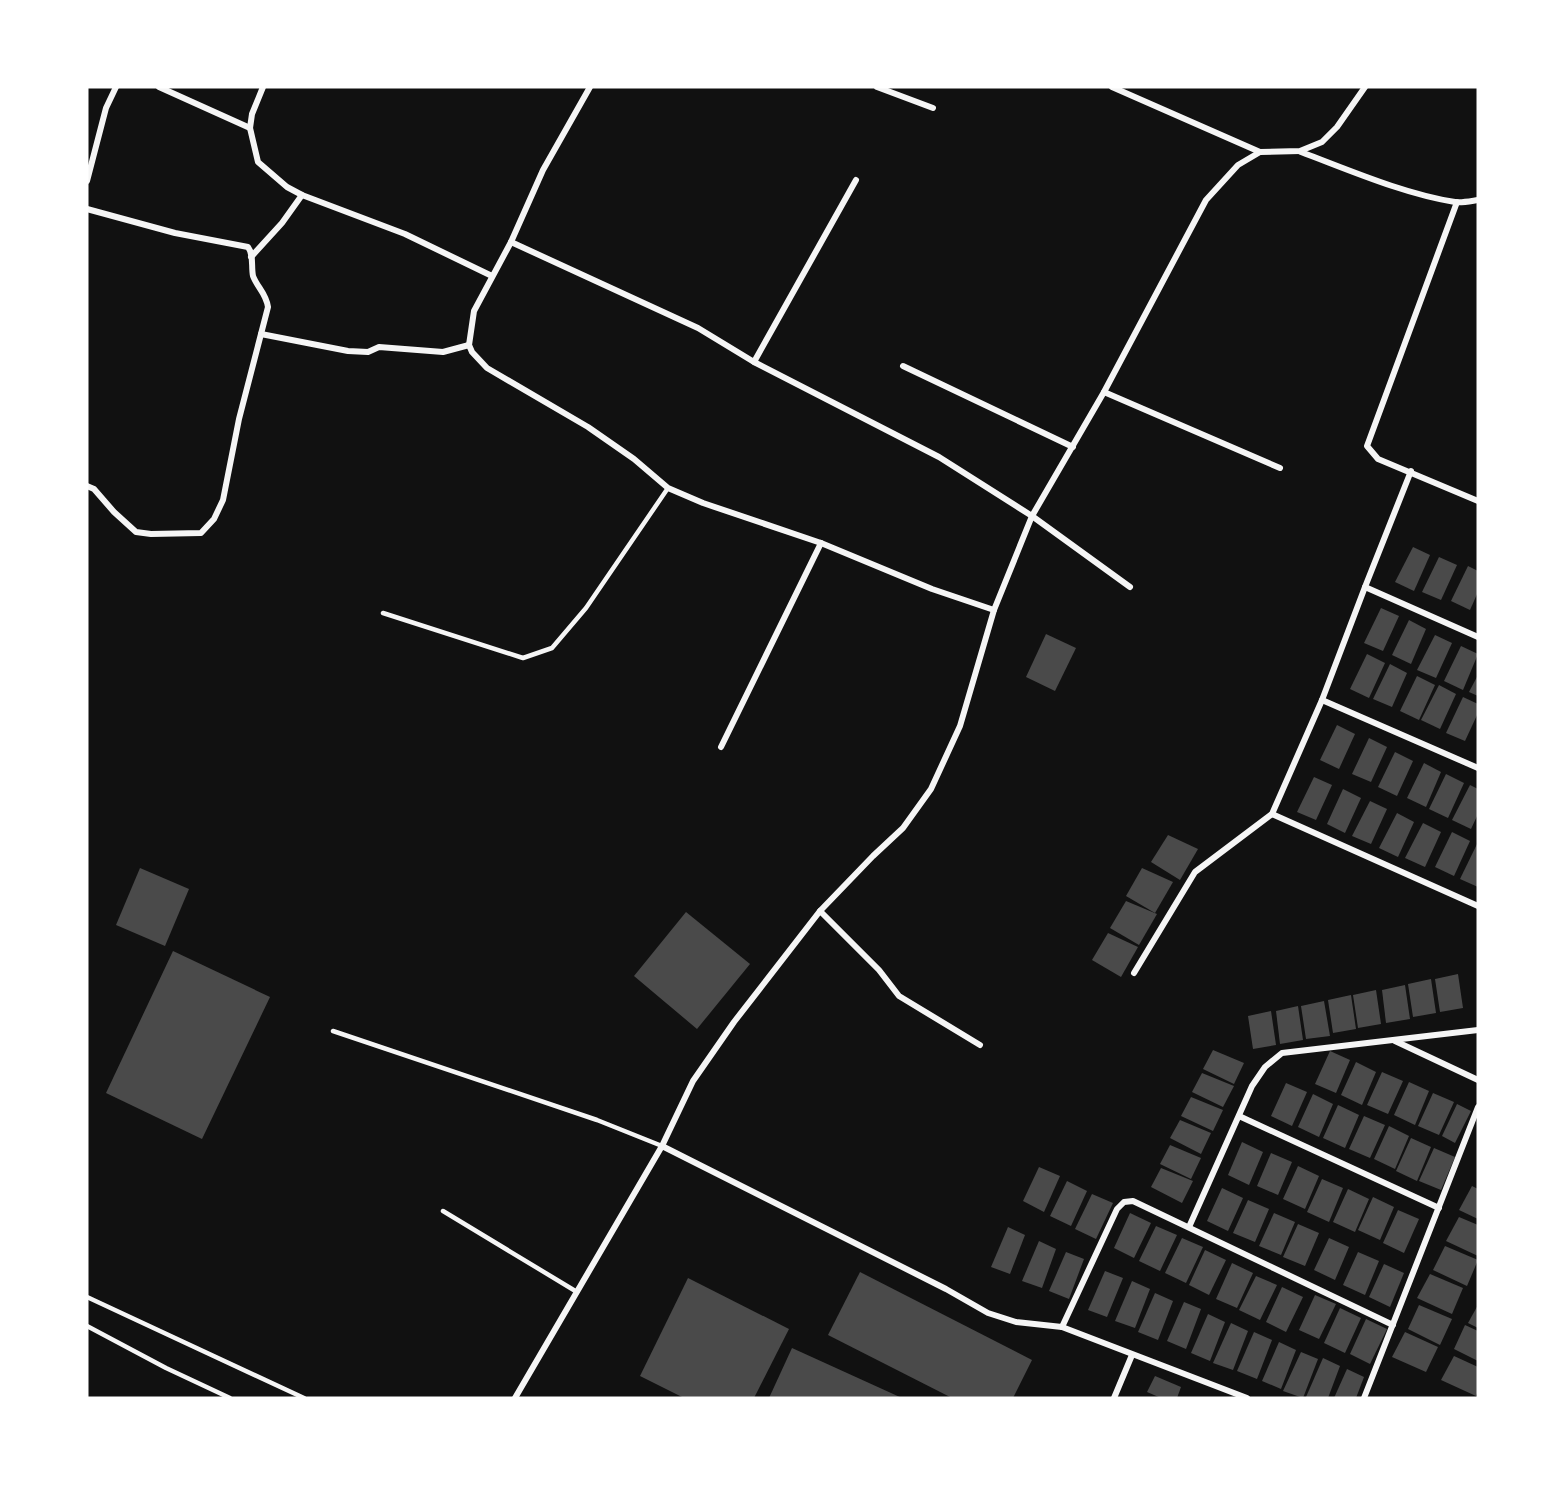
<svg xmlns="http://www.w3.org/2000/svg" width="1565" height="1485" viewBox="0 0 1565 1485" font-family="Quicksand,sans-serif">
<rect width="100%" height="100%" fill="#111"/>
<!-- building -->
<g fill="#4a4a4a">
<path d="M1413,547L1430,555L1414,591L1395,582Z"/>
<path d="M1439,557L1457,565L1441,600L1422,592Z"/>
<path d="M1468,566L1478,571V592L1470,610L1451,601Z"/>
<path d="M1381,608L1399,616L1383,651L1364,643Z"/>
<path d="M1409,620L1426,629L1411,664L1392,655Z"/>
<path d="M1046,634L1076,648L1055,691L1026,677Z"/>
<path d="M1435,635L1452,643L1436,678L1417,670Z"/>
<path d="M1461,646L1478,654L1463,690L1444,681Z"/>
<path d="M1367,654L1385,663L1369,698L1350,689Z"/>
<path d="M1390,664L1407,673L1392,707L1373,699Z"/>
<path d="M1478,675V696L1469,692Z"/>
<path d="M1417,676L1435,685L1419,720L1400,711Z"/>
<path d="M1439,685L1456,694L1440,729L1421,720Z"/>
<path d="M1463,697L1478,704V713L1465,741L1446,733Z"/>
<path d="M1337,725L1355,734L1339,769L1320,760Z"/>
<path d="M1369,738L1387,747L1371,782L1352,774Z"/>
<path d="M1395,752L1413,761L1397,796L1378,787Z"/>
<path d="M1424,763L1441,772L1426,807L1407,798Z"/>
<path d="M1446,774L1464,783L1448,818L1429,809Z"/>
<path d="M1314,777L1332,785L1316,820L1297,812Z"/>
<path d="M1470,785L1478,789V814L1471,829L1452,820Z"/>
<path d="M1343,789L1361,798L1345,833L1327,824Z"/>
<path d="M1370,801L1387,809L1371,844L1352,836Z"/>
<path d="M1397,813L1414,822L1398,857L1379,848Z"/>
<path d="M1423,823L1441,832L1425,867L1405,858Z"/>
<path d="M1452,832L1470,841L1454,876L1435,867Z"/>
<path d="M1168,835L1198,849L1180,880L1151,862Z"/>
<path d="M1478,842V887L1460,879Z"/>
<path d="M140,868L189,889L165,946L116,925Z"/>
<path d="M1142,868L1173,882L1155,913L1126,896Z"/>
<path d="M1126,901L1157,914L1139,945L1110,928Z"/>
<path d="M686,912L750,964L697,1029L634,976Z"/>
<path d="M1108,933L1138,947L1121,977L1092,960Z"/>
<path d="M173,951L270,997L202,1139L106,1093Z"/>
<path d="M1458,974L1463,1008L1440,1012L1435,979Z"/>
<path d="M1431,979L1436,1013L1413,1017L1408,984Z"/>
<path d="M1405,985L1410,1019L1386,1023L1382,990Z"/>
<path d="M1376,990L1381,1024L1358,1028L1353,995Z"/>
<path d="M1351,995L1356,1029L1333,1033L1328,1000Z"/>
<path d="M1324,1001L1330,1036L1306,1039L1301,1006Z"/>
<path d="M1298,1006L1303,1040L1280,1044L1276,1011Z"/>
<path d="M1271,1011L1276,1045L1253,1049L1248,1016Z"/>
<path d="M1213,1050L1244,1063L1234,1084L1203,1069Z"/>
<path d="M1330,1051L1350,1060L1336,1093L1315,1084Z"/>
<path d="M1356,1062L1376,1072L1362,1105L1341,1095Z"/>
<path d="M1382,1072L1403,1081L1388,1114L1367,1105Z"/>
<path d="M1202,1073L1234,1086L1223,1107L1192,1092Z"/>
<path d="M1409,1082L1429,1091L1415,1125L1394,1115Z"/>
<path d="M1286,1083L1307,1092L1292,1126L1271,1116Z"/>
<path d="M1433,1093L1454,1102L1439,1135L1418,1126Z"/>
<path d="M1313,1094L1333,1104L1319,1137L1298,1127Z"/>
<path d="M1191,1097L1223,1110L1213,1131L1181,1116Z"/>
<path d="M1457,1104L1471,1111L1455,1143L1442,1136Z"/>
<path d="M1338,1105L1359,1115L1345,1148L1323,1138Z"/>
<path d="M1364,1116L1385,1125L1370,1158L1349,1149Z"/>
<path d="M1180,1120L1211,1133L1201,1154L1170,1138Z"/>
<path d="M1389,1126L1409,1136L1395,1169L1374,1159Z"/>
<path d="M1411,1138L1431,1147L1417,1181L1396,1171Z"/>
<path d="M1242,1142L1263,1152L1249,1185L1228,1175Z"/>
<path d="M1170,1145L1201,1158L1191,1179L1160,1164Z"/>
<path d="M1434,1148L1455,1157L1441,1190L1419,1181Z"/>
<path d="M1271,1153L1292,1162L1278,1195L1257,1186Z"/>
<path d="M1298,1166L1319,1176L1305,1209L1283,1199Z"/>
<path d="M1039,1167L1060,1176L1044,1212L1023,1201Z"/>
<path d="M1161,1168L1193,1181L1182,1203L1151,1187Z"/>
<path d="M1322,1179L1343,1188L1329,1222L1307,1212Z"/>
<path d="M1067,1181L1087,1191L1071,1226L1050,1216Z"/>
<path d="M1472,1186L1478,1189V1219L1459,1210Z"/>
<path d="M1222,1188L1243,1198L1228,1231L1207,1221Z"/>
<path d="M1348,1189L1369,1199L1355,1232L1333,1222Z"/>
<path d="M1092,1194L1113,1203L1096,1239L1075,1229Z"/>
<path d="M1373,1197L1394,1207L1380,1240L1358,1230Z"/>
<path d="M1248,1200L1269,1209L1255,1242L1233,1233Z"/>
<path d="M1398,1210L1419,1219L1404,1253L1383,1243Z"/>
<path d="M1130,1213L1151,1223L1134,1258L1114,1248Z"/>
<path d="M1274,1213L1295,1222L1281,1255L1259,1246Z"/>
<path d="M1459,1217L1478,1225V1256L1446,1241Z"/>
<path d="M1298,1224L1319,1233L1305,1266L1283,1257Z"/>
<path d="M1156,1226L1177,1235L1160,1271L1139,1261Z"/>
<path d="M1008,1227L1025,1235L1010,1274L991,1267Z"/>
<path d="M1182,1238L1203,1247L1186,1283L1165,1273Z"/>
<path d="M1329,1238L1349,1247L1335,1280L1314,1270Z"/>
<path d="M1039,1241L1056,1249L1042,1288L1022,1281Z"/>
<path d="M1445,1246L1478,1260L1467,1286L1433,1270Z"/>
<path d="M1205,1250L1226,1260L1209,1295L1189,1285Z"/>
<path d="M1066,1252L1084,1259L1069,1299L1049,1291Z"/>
<path d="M1358,1252L1379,1261L1365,1295L1343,1285Z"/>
<path d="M1232,1263L1253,1273L1237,1308L1216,1299Z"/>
<path d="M1384,1264L1404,1273L1390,1307L1369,1297Z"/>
<path d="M1105,1271L1123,1278L1107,1317L1088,1310Z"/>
<path d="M860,1272L1032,1360L1013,1398H952L828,1335Z"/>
<path d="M1430,1274L1463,1288L1452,1314L1417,1298Z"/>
<path d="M1256,1276L1277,1285L1260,1320L1239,1310Z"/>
<path d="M688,1278L789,1329L754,1398H684L640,1376Z"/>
<path d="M1132,1281L1150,1289L1135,1328L1115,1321Z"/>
<path d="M1282,1287L1303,1297L1286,1332L1266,1322Z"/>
<path d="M1155,1293L1173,1301L1158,1340L1138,1332Z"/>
<path d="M1315,1295L1336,1304L1319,1339L1299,1330Z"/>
<path d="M1184,1302L1201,1309L1186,1349L1167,1341Z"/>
<path d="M1419,1305L1452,1319L1440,1345L1408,1329Z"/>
<path d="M1478,1305V1328L1468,1323Z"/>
<path d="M1340,1308L1361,1318L1345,1353L1324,1343Z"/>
<path d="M1208,1314L1225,1322L1210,1361L1191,1353Z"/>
<path d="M1366,1319L1387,1329L1370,1364L1350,1354Z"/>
<path d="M1231,1323L1248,1331L1233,1370L1213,1363Z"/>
<path d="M1465,1325L1478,1331V1361L1454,1349Z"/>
<path d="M1254,1332L1272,1340L1257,1379L1237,1371Z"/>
<path d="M1405,1332L1438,1347L1426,1372L1392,1357Z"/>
<path d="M1279,1342L1296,1350L1281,1389L1262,1381Z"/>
<path d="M792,1348L902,1398H769Z"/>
<path d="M1301,1352L1318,1359L1303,1398L1283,1391Z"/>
<path d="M1454,1356L1478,1367V1391L1476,1396L1441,1380Z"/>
<path d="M1323,1358L1340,1366L1328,1398L1306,1397Z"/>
<path d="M1347,1369L1364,1377L1356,1398H1334Z"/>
<path d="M1155,1376L1181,1387L1177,1398H1161L1147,1392Z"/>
</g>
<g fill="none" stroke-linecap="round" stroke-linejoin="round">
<!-- service -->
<g stroke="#f5f5f5" stroke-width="4.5">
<path d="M383,613L523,658L552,648L586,608L668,488"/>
<path d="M333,1031L597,1120L662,1146"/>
<path d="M443,1211L577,1292"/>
<path d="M87,1297L304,1398"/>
<path d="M87,1326L166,1368L230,1398"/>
</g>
<!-- minor -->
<g stroke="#f5f5f5" stroke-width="6">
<path d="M159,87L250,128"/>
<path d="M263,87L252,114L250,128L258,162L287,187L302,195L405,234L492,276"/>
<path d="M590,87L543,170L511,242L474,311L469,345L472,352L487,368L588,427L634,459L668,488L703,503L821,543L932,589L994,610"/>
<path d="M877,87L933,108"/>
<path d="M1112,87L1260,152"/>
<path d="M1301,152C1349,170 1404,194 1455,202C1462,203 1471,201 1478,200"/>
<path d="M87,181L106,108L116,87"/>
<path d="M1457,202L1367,446L1378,459L1478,501"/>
<path d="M87,209L175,233L248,247C254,255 251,266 253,276C257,287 266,293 268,307L239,419L223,500L214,519L201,533L151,534L136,532L114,512L94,489L87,486"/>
<path d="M511,242L698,328L754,362L939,457L1032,516L1130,587"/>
<path d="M251,257L282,223L302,195"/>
<path d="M261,334L348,351L368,352L379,347L443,352L469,345"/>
<path d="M754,362L856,180"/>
<path d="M903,366L1073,447"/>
<path d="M1104,392L1280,468"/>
<path d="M1365,587L1478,637"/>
<path d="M1322,700L1478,768"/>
<path d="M721,747L821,543"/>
<path d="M1272,814L1478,906"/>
<path d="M820,911L879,970L899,996L980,1045"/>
<path d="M1134,973L1195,872L1272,814L1322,700L1365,587L1411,471"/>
<path d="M1395,1041L1478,1080"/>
<path d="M1239,1116L1439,1208"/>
<path d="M662,1146L946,1289L988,1313L1016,1322L1062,1327L1247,1398"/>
<path d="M1189,1227L1252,1086L1265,1067L1282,1053L1478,1030"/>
<path d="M1062,1327L1117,1209L1124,1202L1133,1201L1393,1325"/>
<path d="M515,1398L662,1146L693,1081L734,1022L820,911L873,856L903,828L931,789L960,726L994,610L1032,516L1104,392L1206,200L1238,165L1260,152L1300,151L1322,142L1337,127L1365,87"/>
<path d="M1114,1398L1132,1355"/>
<path d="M1364,1398L1478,1107"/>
</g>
</g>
<!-- border -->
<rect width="1565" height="1485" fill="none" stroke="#ffffff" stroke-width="177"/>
</svg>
